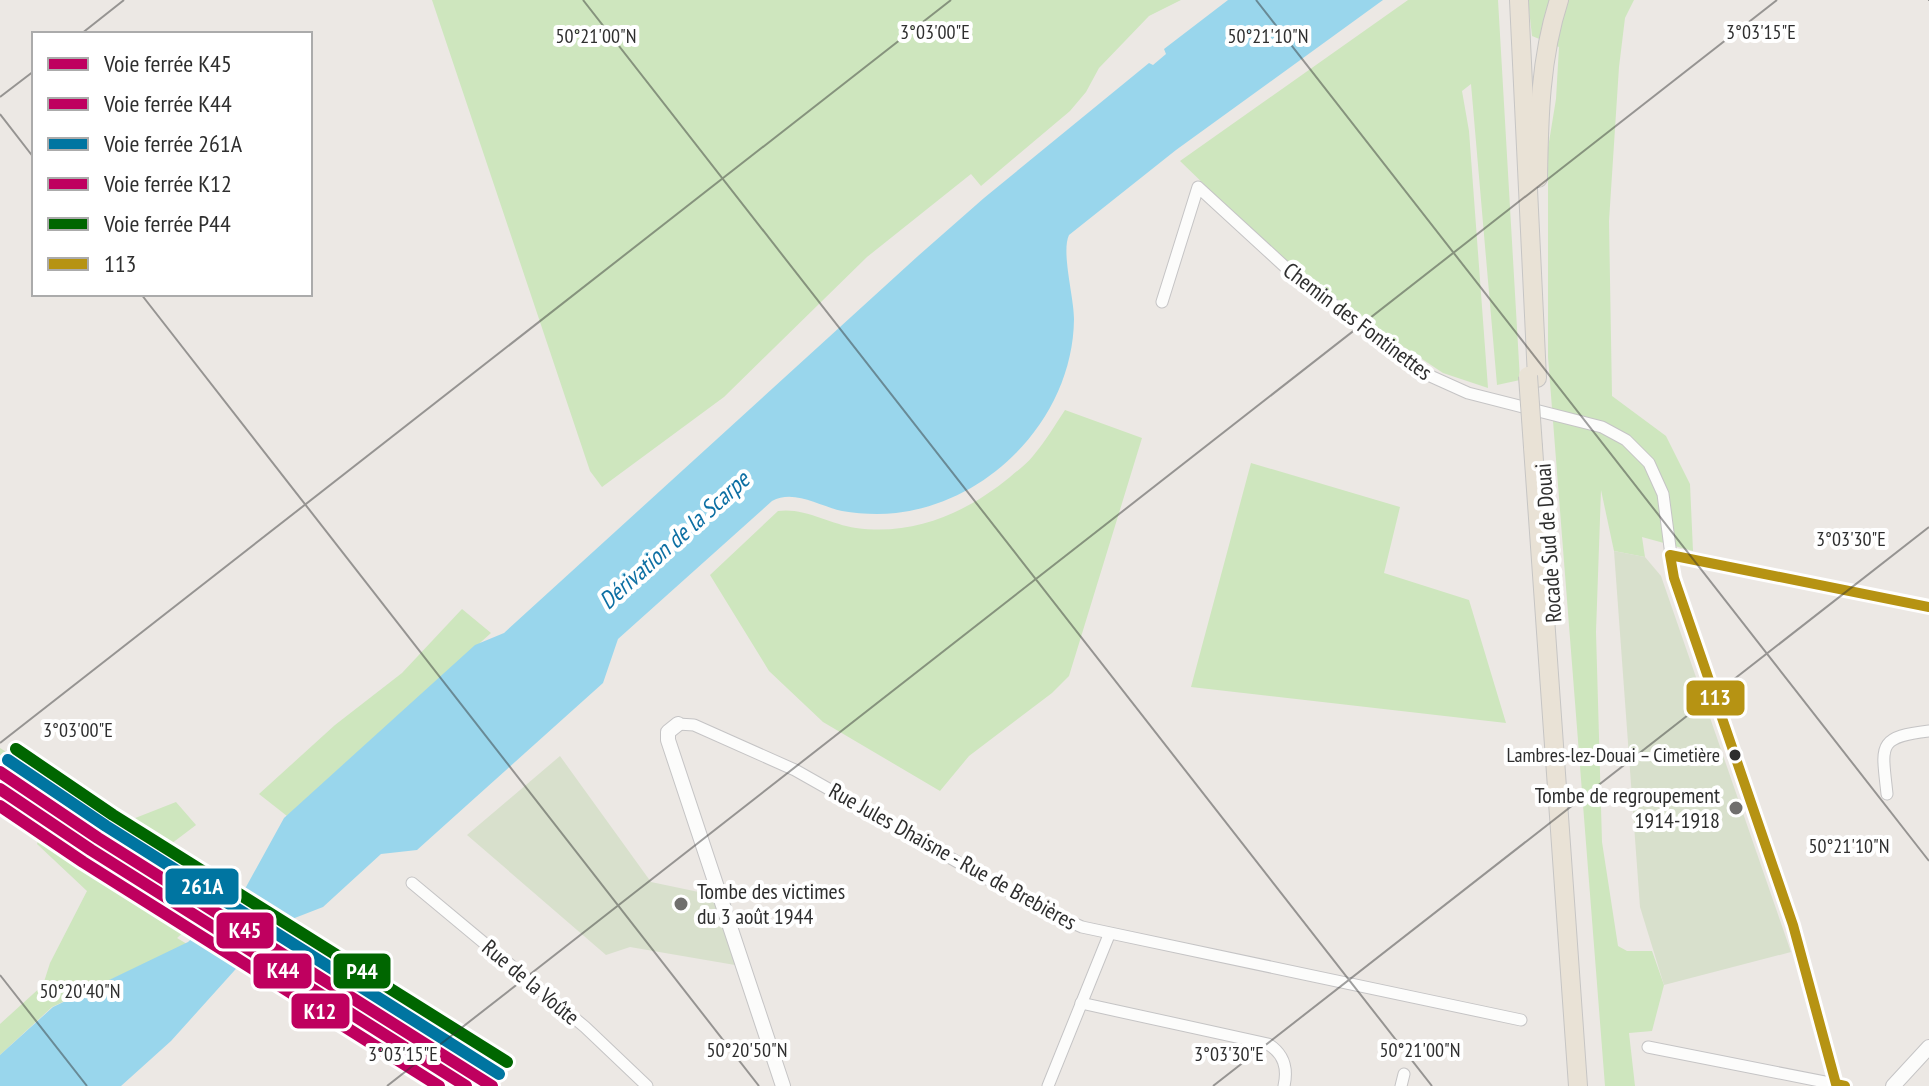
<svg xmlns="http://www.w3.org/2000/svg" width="1929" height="1086" viewBox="0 0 1929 1086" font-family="'PT Sans Narrow',sans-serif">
<rect width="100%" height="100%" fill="#ece8e4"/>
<!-- green -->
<g fill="#cee6be">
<path d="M432,0H1181L1149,16L1099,68L1086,92L1070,111L981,186L971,174L867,257L724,397L602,487L590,471Z"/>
<path d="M1408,0H1498L1520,380L1497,385L1471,84L1462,91L1469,131L1488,388L1443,373L1326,295L1270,248L1180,161Z"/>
<path d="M1528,0H1634L1625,18L1619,67L1609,221L1612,396L1666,436L1690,484L1693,551L1642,537L1645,557L1614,551L1601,490L1596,632L1602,842L1618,946L1627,951H1652L1664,985L1652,1031L1629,1033L1635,1086H1605L1548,357V148L1556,99L1559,47L1532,36Z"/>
<path d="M1065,410L1142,438L1069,676L1052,693L969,756L940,791L823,722L769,671L710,575L778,511C803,507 830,524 856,528C914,536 966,513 1010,477C1018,470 1027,464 1033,456C1045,442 1055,425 1065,410Z"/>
<path d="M1251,463L1400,507L1384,573L1469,600L1506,723L1191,687Z"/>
<path d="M462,609L491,633L287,816L259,794L335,725L402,673Z"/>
<path d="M0,748L120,824L176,802L196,825L163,850L227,890L203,894L0,760Z"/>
<path d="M40,835L93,866H100L128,885L140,882L197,920L177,938L187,944L52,1007L0,1055V1024L43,985L50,963L87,891L37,844Z"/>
</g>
<!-- cemetery -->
<g fill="#d8e0cc">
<path d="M1614,551L1645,557L1661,576L1791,952L1664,985L1640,907Z"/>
<path d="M560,756L651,882L713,895L735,965L630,947L606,955L467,835Z"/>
</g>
<!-- water -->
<path fill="#99d6ec" d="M1228,0H1383L1176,150L1069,235C1061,252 1074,297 1074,319C1073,416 992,502 896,513C879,515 859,514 842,511C819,506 794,489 772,501L618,639L603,683L486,788L417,850L381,854L323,907L287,921L243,961L171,1041L121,1086H0V1055L53,1007L188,942L246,887L284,818L475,645L504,633L918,256L984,198L1149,63L1153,65L1166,54L1164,49Z"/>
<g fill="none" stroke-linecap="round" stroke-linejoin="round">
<defs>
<g id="minor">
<path d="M1162,302L1198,187L1295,276L1428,375L1468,393L1602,427L1626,440L1649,463L1663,494L1674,578L1793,925L1836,1084"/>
<path d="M1670,555L1929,607"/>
<path d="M678,724L694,725L795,770L1037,907L1082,927L1521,1020"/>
<path d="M1887,794C1882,746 1876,737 1929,731"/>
<path d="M412,883L585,1027L647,1086"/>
<path d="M1081,1003L1268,1044C1284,1054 1288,1068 1284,1086"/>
<path d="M1648,1047L1845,1086"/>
<path d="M1048,1086L1109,935"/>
<path d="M1401,1086L1404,1074"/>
</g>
<g id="tertiary">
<path d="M678,724L668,732V740L783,1086"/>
<path d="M1893,1086L1929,1047"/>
</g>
<g id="trunk">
<path d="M1519,0L1537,378"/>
<path d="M1538,178C1539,118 1540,58 1559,0"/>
<path d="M1533,447L1578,1086"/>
</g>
</defs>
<!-- minor casing -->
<use href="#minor" stroke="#c5c4c5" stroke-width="13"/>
<!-- tertiary casing -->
<use href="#tertiary" stroke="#c5c4c5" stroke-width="16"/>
<!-- trunk casing -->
<use href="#trunk" stroke="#c6c5c4" stroke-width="20"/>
<!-- minor -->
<use href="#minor" stroke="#fcfcfb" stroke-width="11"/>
<!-- tertiary -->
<use href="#tertiary" stroke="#fcfcfb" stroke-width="14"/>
<!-- trunk -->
<use href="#trunk" stroke="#e9e2d6" stroke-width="18"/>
<defs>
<path id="rail" d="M38,818L160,884"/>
</defs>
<!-- rail casing -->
<use href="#rail" stroke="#dfdfe1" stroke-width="6"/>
<!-- rail -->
<use href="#rail" stroke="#fff" stroke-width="3" stroke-dasharray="9" stroke-linecap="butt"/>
<defs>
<path id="trunk-bridge" d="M1528,376L1533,447"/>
</defs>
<!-- trunk-bridge casing -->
<use href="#trunk-bridge" stroke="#c6c5c4" stroke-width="20" stroke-linecap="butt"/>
<!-- trunk-bridge -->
<use href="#trunk-bridge" stroke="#e9e2d6" stroke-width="18"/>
<defs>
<path id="bus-1" d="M1845,1086L1836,1084L1793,925L1674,578L1670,555L1929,607"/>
</defs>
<!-- bus-1 casing -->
<use href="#bus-1" stroke="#fff" stroke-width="16"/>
<!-- bus-1 -->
<use href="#bus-1" stroke="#b69313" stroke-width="10"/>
<defs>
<path id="rail-1" d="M0,772L98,838L492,1086"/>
<path id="rail-2" d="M0,789L91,850L466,1086"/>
<path id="rail-3" d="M8,760L106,826L499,1074"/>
<path id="rail-4" d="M0,806L83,862L439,1086"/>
<path id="rail-5" d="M16,749L113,815L507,1062"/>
</defs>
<!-- rail-1 casing -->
<use href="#rail-1" stroke="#fff" stroke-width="18"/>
<!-- rail-2 casing -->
<use href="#rail-2" stroke="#fff" stroke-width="18"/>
<!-- rail-3 casing -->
<use href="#rail-3" stroke="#fff" stroke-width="18"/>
<!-- rail-4 casing -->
<use href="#rail-4" stroke="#fff" stroke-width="18"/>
<!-- rail-5 casing -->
<use href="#rail-5" stroke="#fff" stroke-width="18"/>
<!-- rail-1 -->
<use href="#rail-1" stroke="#bf005f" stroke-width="12"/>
<!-- rail-2 -->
<use href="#rail-2" stroke="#bf005f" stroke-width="12"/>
<!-- rail-3 -->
<use href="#rail-3" stroke="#0075a1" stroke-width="12"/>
<!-- rail-4 -->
<use href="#rail-4" stroke="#bf005f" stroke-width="12"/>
<!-- rail-5 -->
<use href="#rail-5" stroke="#060" stroke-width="12"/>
</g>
<!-- ticks -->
<path fill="none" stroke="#2e2e2e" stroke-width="2" stroke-opacity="0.45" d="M583,0L1432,1086M1256,0L1929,861M1929,0V1M81,34L124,0M0,97L34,71M0,114L34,158M141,294L759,1086M0,743L951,0M0,975L87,1086M387,1086L1777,0M1213,1086L1929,527"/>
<!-- markers -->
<circle fill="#2e2e2e" stroke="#fff" stroke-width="3" cx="1735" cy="755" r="7"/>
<g fill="#706f6e" stroke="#fff" stroke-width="3">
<circle cx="1736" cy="808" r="8"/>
<circle cx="681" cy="904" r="8"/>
</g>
<g text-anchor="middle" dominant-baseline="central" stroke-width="8" stroke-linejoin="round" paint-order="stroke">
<!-- bus labels -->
<g font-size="20" fill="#2e2e2e" stroke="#fff" text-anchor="end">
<text x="1720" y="755">Lambres-lez-Douai – Cimetière</text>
</g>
<!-- street labels -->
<g font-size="22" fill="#2e2e2e" stroke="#fff">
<text transform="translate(1358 321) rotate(37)">Chemin des Fontinettes</text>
<text transform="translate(1548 543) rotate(-94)">Rocade Sud de Douai</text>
<text transform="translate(953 856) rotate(29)">Rue Jules Dhaisne - Rue de Brebières</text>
<text transform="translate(531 982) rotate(40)">Rue de la Voûte</text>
</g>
<!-- poi labels -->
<g font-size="22" fill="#2e2e2e" stroke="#fff" text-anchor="end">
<text x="1720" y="795">Tombe de regroupement<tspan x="1720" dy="25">1914-1918</tspan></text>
<text x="697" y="891" text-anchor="start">Tombe des victimes<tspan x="697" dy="25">du 3 août 1944</tspan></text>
</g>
<!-- water labels -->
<g font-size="24" font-style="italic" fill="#0d6fa3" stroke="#fff">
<text transform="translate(674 540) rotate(-42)">Dérivation de la Scarpe</text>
</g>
</g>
<g font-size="20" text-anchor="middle" fill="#2e2e2e" stroke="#fff" stroke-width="8" stroke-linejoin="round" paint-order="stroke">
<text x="935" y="39">3°03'00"E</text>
<text x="1761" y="39">3°03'15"E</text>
<text x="596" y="43">50°21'00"N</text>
<text x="1268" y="43">50°21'10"N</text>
<text x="1851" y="546">3°03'30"E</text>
<text x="78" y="737">3°03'00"E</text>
<text x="1849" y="853">50°21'10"N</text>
<text x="80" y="998">50°20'40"N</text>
<text x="747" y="1057">50°20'50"N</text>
<text x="1420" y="1057">50°21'00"N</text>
<text x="403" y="1061">3°03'15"E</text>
<text x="1229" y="1061">3°03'30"E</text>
</g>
<g stroke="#fff" stroke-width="3">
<rect x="1685" y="679" width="61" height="38" rx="8" fill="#b69313"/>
<rect x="164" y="867" width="76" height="39" rx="8" fill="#0075a1"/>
<rect x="215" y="911" width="60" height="39" rx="8" fill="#bf005f"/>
<rect x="252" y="952" width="61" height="38" rx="8" fill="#bf005f"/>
<rect x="332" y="952" width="60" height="38" rx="8" fill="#060"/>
<rect x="290" y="992" width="61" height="38" rx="8" fill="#bf005f"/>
</g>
<g font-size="22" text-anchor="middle" font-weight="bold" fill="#fff">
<text x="1715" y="705">113</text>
<text x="202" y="894">261A</text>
<text x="245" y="938">K45</text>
<text x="283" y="978">K44</text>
<text x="362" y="979">P44</text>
<text x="320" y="1019">K12</text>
</g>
<!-- legend -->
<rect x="32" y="32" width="280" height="264" fill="#ffffff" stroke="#ababab" stroke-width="2"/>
<rect x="48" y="58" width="40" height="12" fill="#bf005f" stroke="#ababab" stroke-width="2"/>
<text x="104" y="72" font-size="24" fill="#2e2e2e">Voie ferrée K45</text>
<rect x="48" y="98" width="40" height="12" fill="#bf005f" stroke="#ababab" stroke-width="2"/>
<text x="104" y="112" font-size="24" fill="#2e2e2e">Voie ferrée K44</text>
<rect x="48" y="138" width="40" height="12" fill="#0075a1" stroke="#ababab" stroke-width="2"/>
<text x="104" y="152" font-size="24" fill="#2e2e2e">Voie ferrée 261A</text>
<rect x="48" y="178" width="40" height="12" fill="#bf005f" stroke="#ababab" stroke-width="2"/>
<text x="104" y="192" font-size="24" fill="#2e2e2e">Voie ferrée K12</text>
<rect x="48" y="218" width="40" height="12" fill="#006600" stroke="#ababab" stroke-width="2"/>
<text x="104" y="232" font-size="24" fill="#2e2e2e">Voie ferrée P44</text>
<rect x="48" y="258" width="40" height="12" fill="#b69313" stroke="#ababab" stroke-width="2"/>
<text x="104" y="272" font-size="24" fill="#2e2e2e">113</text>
</svg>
